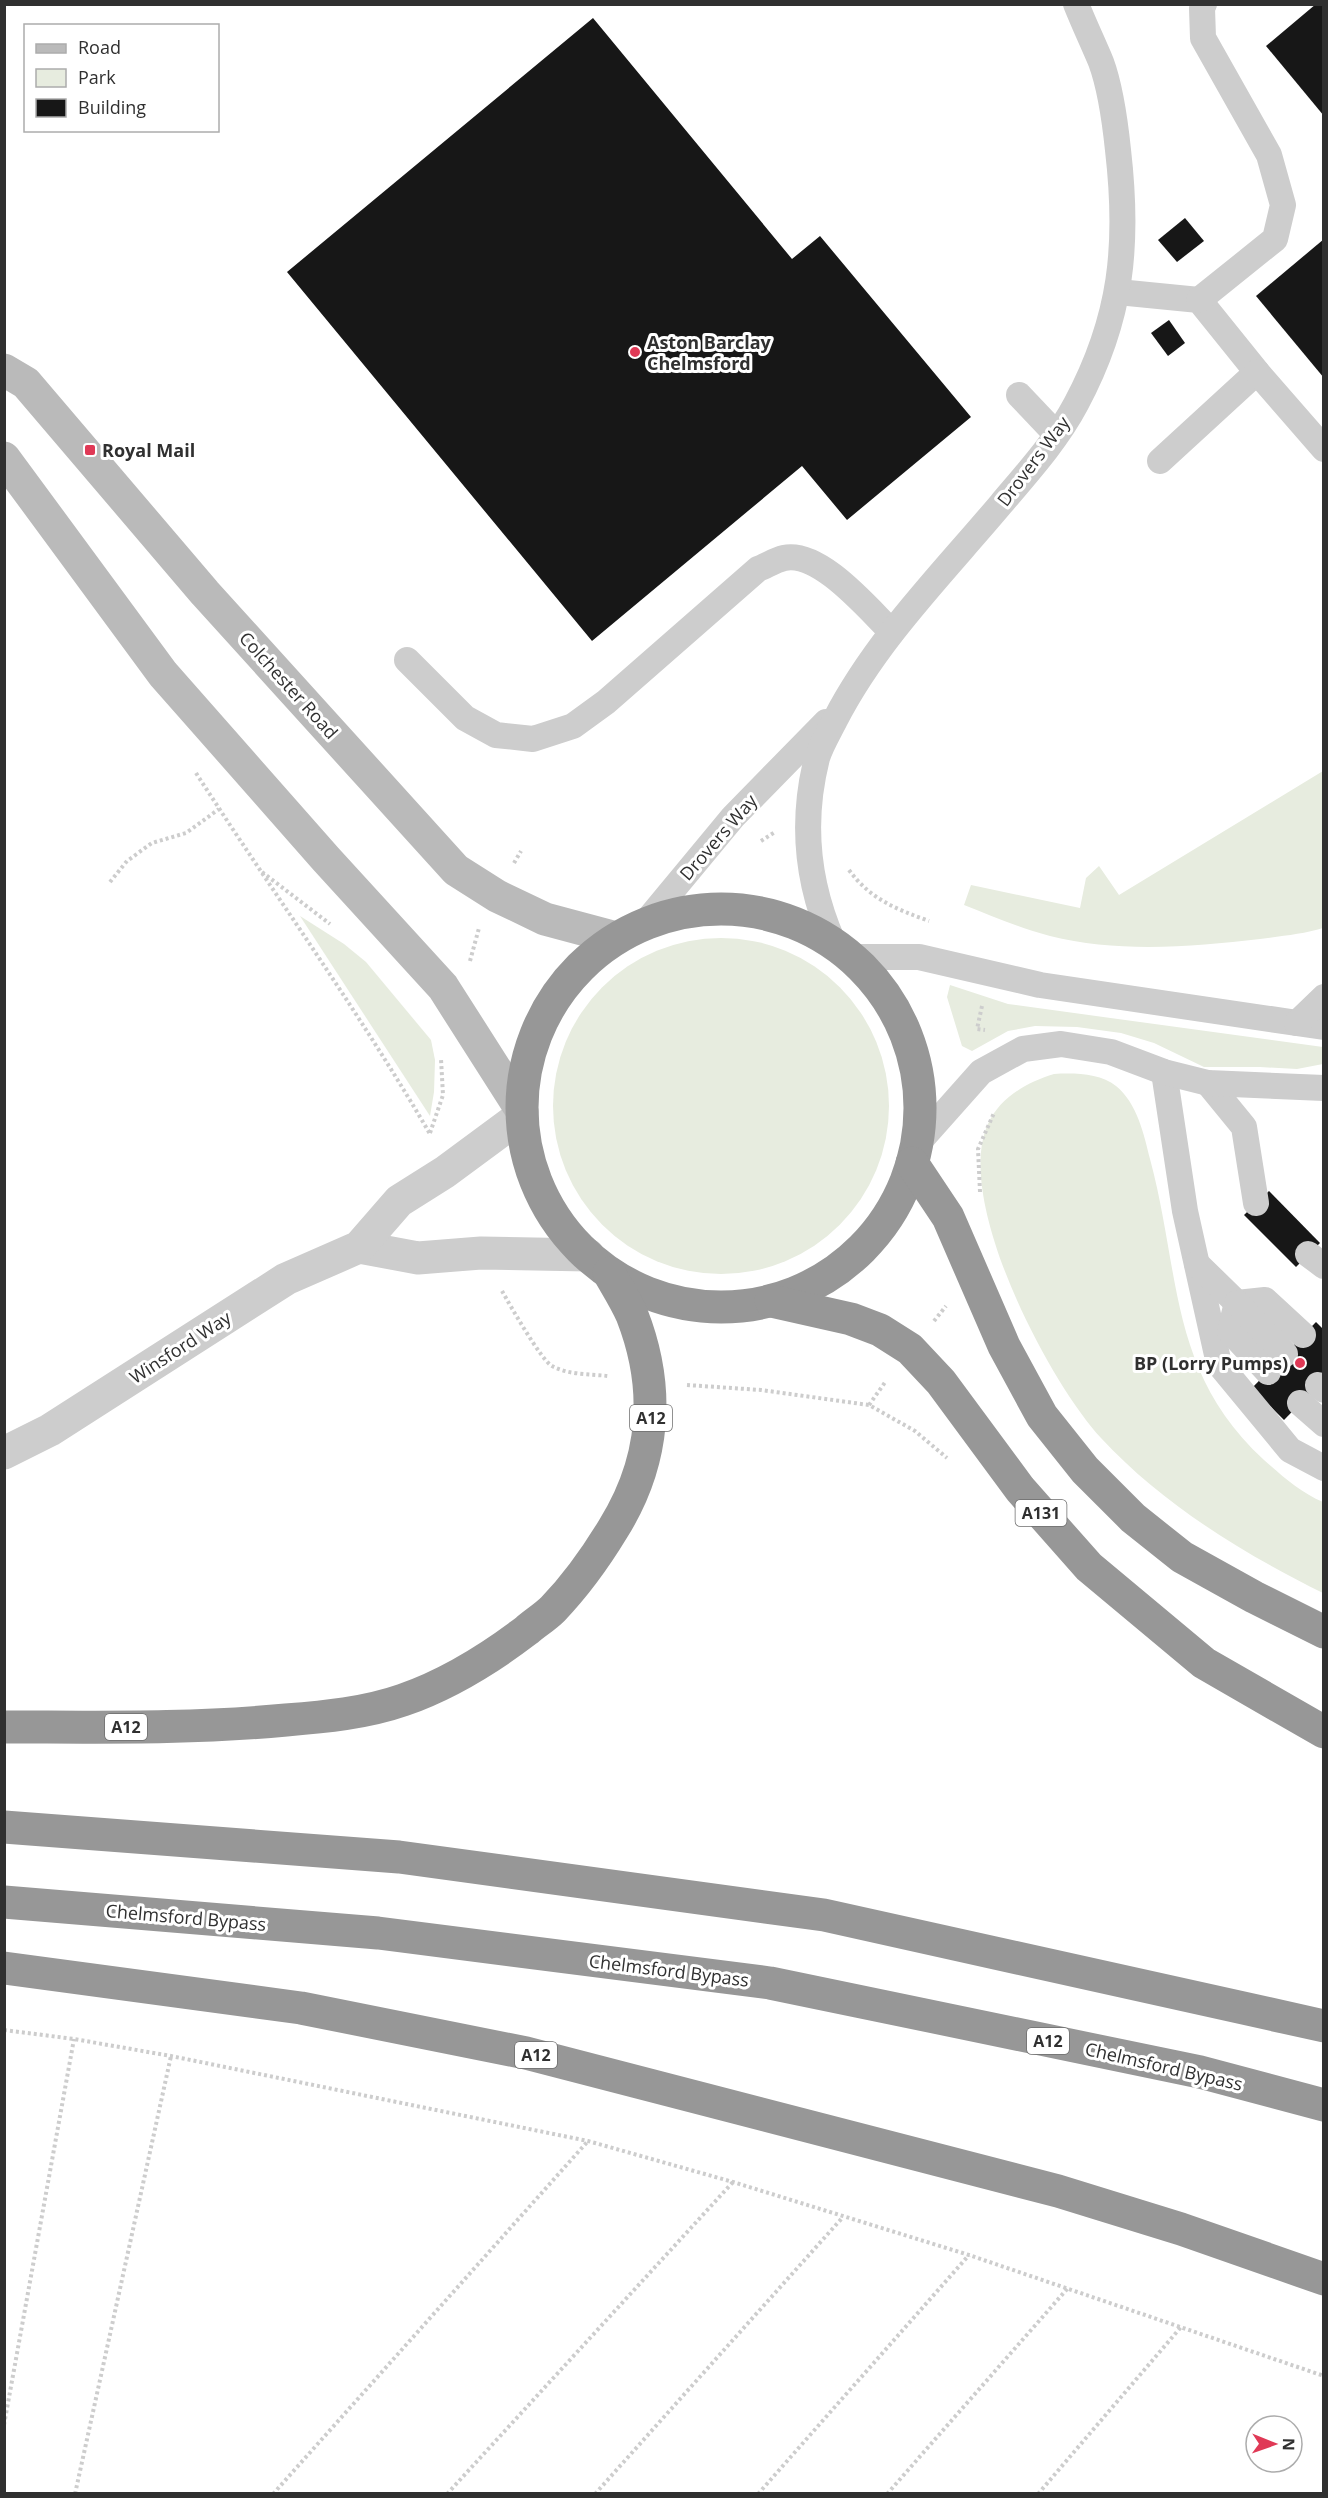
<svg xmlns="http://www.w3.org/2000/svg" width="1328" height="2498" viewBox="0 0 1328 2498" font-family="'Open Sans',sans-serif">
<rect width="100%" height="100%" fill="#fff"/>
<!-- green -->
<g fill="#e7ecdf">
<path d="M1323,771V928C1304,934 1281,936 1260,939C1192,947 1117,953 1050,936C1020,928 992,916 964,905L971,885L1080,908L1086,878L1099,866L1119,895Z"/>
<path d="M300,916L344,944L366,962L431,1040L435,1060L434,1092L430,1116Z"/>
<circle cx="721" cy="1106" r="168"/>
<path d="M950,985L1008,1004L1323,1047V1064L1297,1069L1260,1067H1204L1154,1043L1121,1033L1077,1027L1035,1026L1008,1031L972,1051L962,1046L947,997Z"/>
<path d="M1054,1074C1074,1073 1100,1073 1116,1086C1137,1103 1144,1134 1150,1159C1181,1274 1168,1371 1264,1460C1282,1476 1301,1493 1323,1502V1593C1244,1554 1162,1504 1101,1438C1049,1382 953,1200 988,1124C1000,1097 1028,1082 1054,1074Z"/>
</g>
<!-- building -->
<g fill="#171717">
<path d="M1316,4H1324V116L1266,46Z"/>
<path d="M593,18L792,259L820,236L971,417L847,520L802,466L592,641L287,272Z"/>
<path d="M1185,218L1204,241L1177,262L1158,240Z"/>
<path d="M1324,239V378L1256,296Z"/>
<path d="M1169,320L1185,343L1168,356L1151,333Z"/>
<path d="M1269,1191L1320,1243L1296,1267L1244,1215Z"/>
<path d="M1316,1322L1324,1330V1379L1284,1420L1252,1388Z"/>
</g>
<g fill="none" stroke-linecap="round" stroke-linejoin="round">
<!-- path -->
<g stroke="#cdcdcd" stroke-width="4" stroke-dasharray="3 3" stroke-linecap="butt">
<path d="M196,773C274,894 358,1010 430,1134"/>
<path d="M761,841L775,832"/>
<path d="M514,863L521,851"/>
<path d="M849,870C870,899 896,909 929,921"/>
<path d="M262,872L330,924"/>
<path d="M110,882L127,861L152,843L186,833L219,809"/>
<path d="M470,961L479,928"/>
<path d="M982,1006L977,1029L985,1030"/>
<path d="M430,1133L443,1095L441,1059"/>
<path d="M980,1192L978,1149L994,1113"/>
<path d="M502,1291C510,1305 541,1360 552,1366C568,1375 591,1374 608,1376"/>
<path d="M934,1321L946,1306"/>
<path d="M687,1385L761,1390L869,1405L915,1431L947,1458"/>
<path d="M869,1405L886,1381"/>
<path d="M4,2030L74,2039L171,2056L588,2141L733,2182L969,2255L1324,2376"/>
<path d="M4,2425L74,2039"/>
<path d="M75,2494L171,2056"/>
<path d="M273,2494L588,2141"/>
<path d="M447,2494L733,2182"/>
<path d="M595,2494L843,2217"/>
<path d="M758,2494L969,2255"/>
<path d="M887,2494L1068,2288"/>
<path d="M1038,2494L1181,2327"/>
</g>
<!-- lane -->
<g stroke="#cdcdcd" stroke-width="26">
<path d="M1118,292L1199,300L1257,372L1160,461"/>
<path d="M1199,300L1275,239L1283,205L1269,155L1203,38L1202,8L1204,4"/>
<path d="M1257,372L1324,449"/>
<path d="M1019,395L1056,434"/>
<path d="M407,660L465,718L496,735L533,739L573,726L606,702L758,569C766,566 775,560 784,558C820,550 869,610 892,632"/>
<path d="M646,922L733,817L826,722"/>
<path d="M833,942C807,883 801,821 817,758C821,745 829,732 835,720C876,640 943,573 1001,504C1028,472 1057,440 1076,404C1122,318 1129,245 1118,150C1115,121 1111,89 1101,62C1093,43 1084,24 1076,4"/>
<path d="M850,957H919L1040,985L1324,1027"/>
<path d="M1297,1023L1324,997"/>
<path d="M1164,1072L1185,1211L1219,1364L1290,1450L1324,1468"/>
<path d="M1208,1083L1244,1127L1256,1203"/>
<path d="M917,1144L981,1072L1023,1049L1061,1044L1111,1052L1164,1072L1208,1083L1324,1088"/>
<path d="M1308,1254L1324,1266"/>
<path d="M1197,1264L1237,1303L1265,1300L1303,1335"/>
<path d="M1237,1303L1230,1331L1268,1372"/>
<path d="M1237,1303L1285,1354"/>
<path d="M1318,1385L1324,1390"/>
<path d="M1300,1403L1324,1424"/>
</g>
<!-- street -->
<g stroke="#cdcdcd" stroke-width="33">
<path d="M359,1247L418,1258L481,1253L588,1255"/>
<path d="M4,1453L50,1430L286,1279L359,1247L399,1201L445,1172L521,1116"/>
</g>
<!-- secondary -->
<g stroke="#bababa" stroke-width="33">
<path d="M4,370L26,383L205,593L456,870L497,896L545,919L616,938"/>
<path d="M4,458L163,674L326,859L443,987L522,1111"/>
</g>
<!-- highway -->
<g stroke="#979797" stroke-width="33">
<circle cx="721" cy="1108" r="199"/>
<path d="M912,1163L948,1217L1004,1346L1042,1416L1085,1470L1133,1518L1182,1557L1254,1597L1324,1632"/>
<path d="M771,1301L851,1319L880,1330L910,1349L941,1382L1020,1489L1089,1567L1204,1663L1324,1732"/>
<path d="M4,1727C98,1727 192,1729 286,1720C324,1717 366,1713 403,1700C449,1684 489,1659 527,1630C535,1623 545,1617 553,1609C576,1585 596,1557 613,1529C655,1462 661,1389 632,1315C626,1301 617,1287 609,1273"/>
<path d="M4,1827L399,1857L824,1915L1324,2026"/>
<path d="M4,1902L378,1933L770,1983L1200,2072L1324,2105"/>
<path d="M4,1968L301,2008L526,2053L1058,2191L1181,2229L1324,2279"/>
</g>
</g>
<!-- markers -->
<g fill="#e03956" stroke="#fff" stroke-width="2">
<circle cx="635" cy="352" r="6"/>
<rect x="84" y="444" width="12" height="12" rx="3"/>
<circle cx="1300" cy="1363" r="6"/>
</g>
<g text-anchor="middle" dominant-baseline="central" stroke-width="6" stroke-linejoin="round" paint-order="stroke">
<!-- shield labels -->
<g fill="#fff" stroke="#6e6e6e" stroke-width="1.5">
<rect x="630" y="1405" width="42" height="26" rx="4.5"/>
<rect x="1015.5" y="1500" width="51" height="26" rx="4.5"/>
<rect x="105" y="1714" width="42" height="26" rx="4.5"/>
<rect x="1027" y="2028" width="42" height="26" rx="4.5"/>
<rect x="515" y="2042" width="42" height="26" rx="4.5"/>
</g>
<g font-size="16" font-weight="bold" fill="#303030">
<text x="651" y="1418">A12</text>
<text x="1041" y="1513">A131</text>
<text x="126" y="1727">A12</text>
<text x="1048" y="2041">A12</text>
<text x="536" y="2055">A12</text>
</g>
<!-- poi labels -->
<g font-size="18" font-weight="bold" fill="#303030" stroke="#fff" text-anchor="start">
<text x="647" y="342">Aston Barclay<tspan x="647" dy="21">Chelmsford</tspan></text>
<text x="102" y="450">Royal Mail</text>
<text x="1288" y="1363" text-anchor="end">BP (Lorry Pumps)</text>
</g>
<!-- street labels -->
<g font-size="18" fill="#303030" stroke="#fff">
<text transform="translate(1033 461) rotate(-53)">Drovers Way</text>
<text transform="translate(289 685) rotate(48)">Colchester Road</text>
<text transform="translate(718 837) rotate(-49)">Drovers Way</text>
<text transform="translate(180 1347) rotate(-33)">Winsford Way</text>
<text transform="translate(186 1917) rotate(5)">Chelmsford Bypass</text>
<text transform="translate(669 1970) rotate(7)">Chelmsford Bypass</text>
<text transform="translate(1164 2066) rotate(13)">Chelmsford Bypass</text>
</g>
</g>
<!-- border -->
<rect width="1328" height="2498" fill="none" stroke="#303030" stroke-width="12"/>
<!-- legend -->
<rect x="24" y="24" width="195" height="108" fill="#ffffff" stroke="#acacac" stroke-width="1.5"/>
<rect x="36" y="44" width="30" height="9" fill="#bababa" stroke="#acacac" stroke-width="1.5"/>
<text x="78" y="54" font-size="18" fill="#303030">Road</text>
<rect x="36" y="69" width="30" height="18" fill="#e7ecdf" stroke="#acacac" stroke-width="1.5"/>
<text x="78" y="84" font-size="18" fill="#303030">Park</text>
<rect x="36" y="99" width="30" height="18" fill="#171717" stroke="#acacac" stroke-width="1.5"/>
<text x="78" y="114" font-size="18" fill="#303030">Building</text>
<!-- north arrow -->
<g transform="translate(1274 2444) rotate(91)"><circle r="28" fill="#ffffff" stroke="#acacac" stroke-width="1.5"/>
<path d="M0-4.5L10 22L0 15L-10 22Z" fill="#e03956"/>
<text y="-9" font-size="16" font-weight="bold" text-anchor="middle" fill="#303030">N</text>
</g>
</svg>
